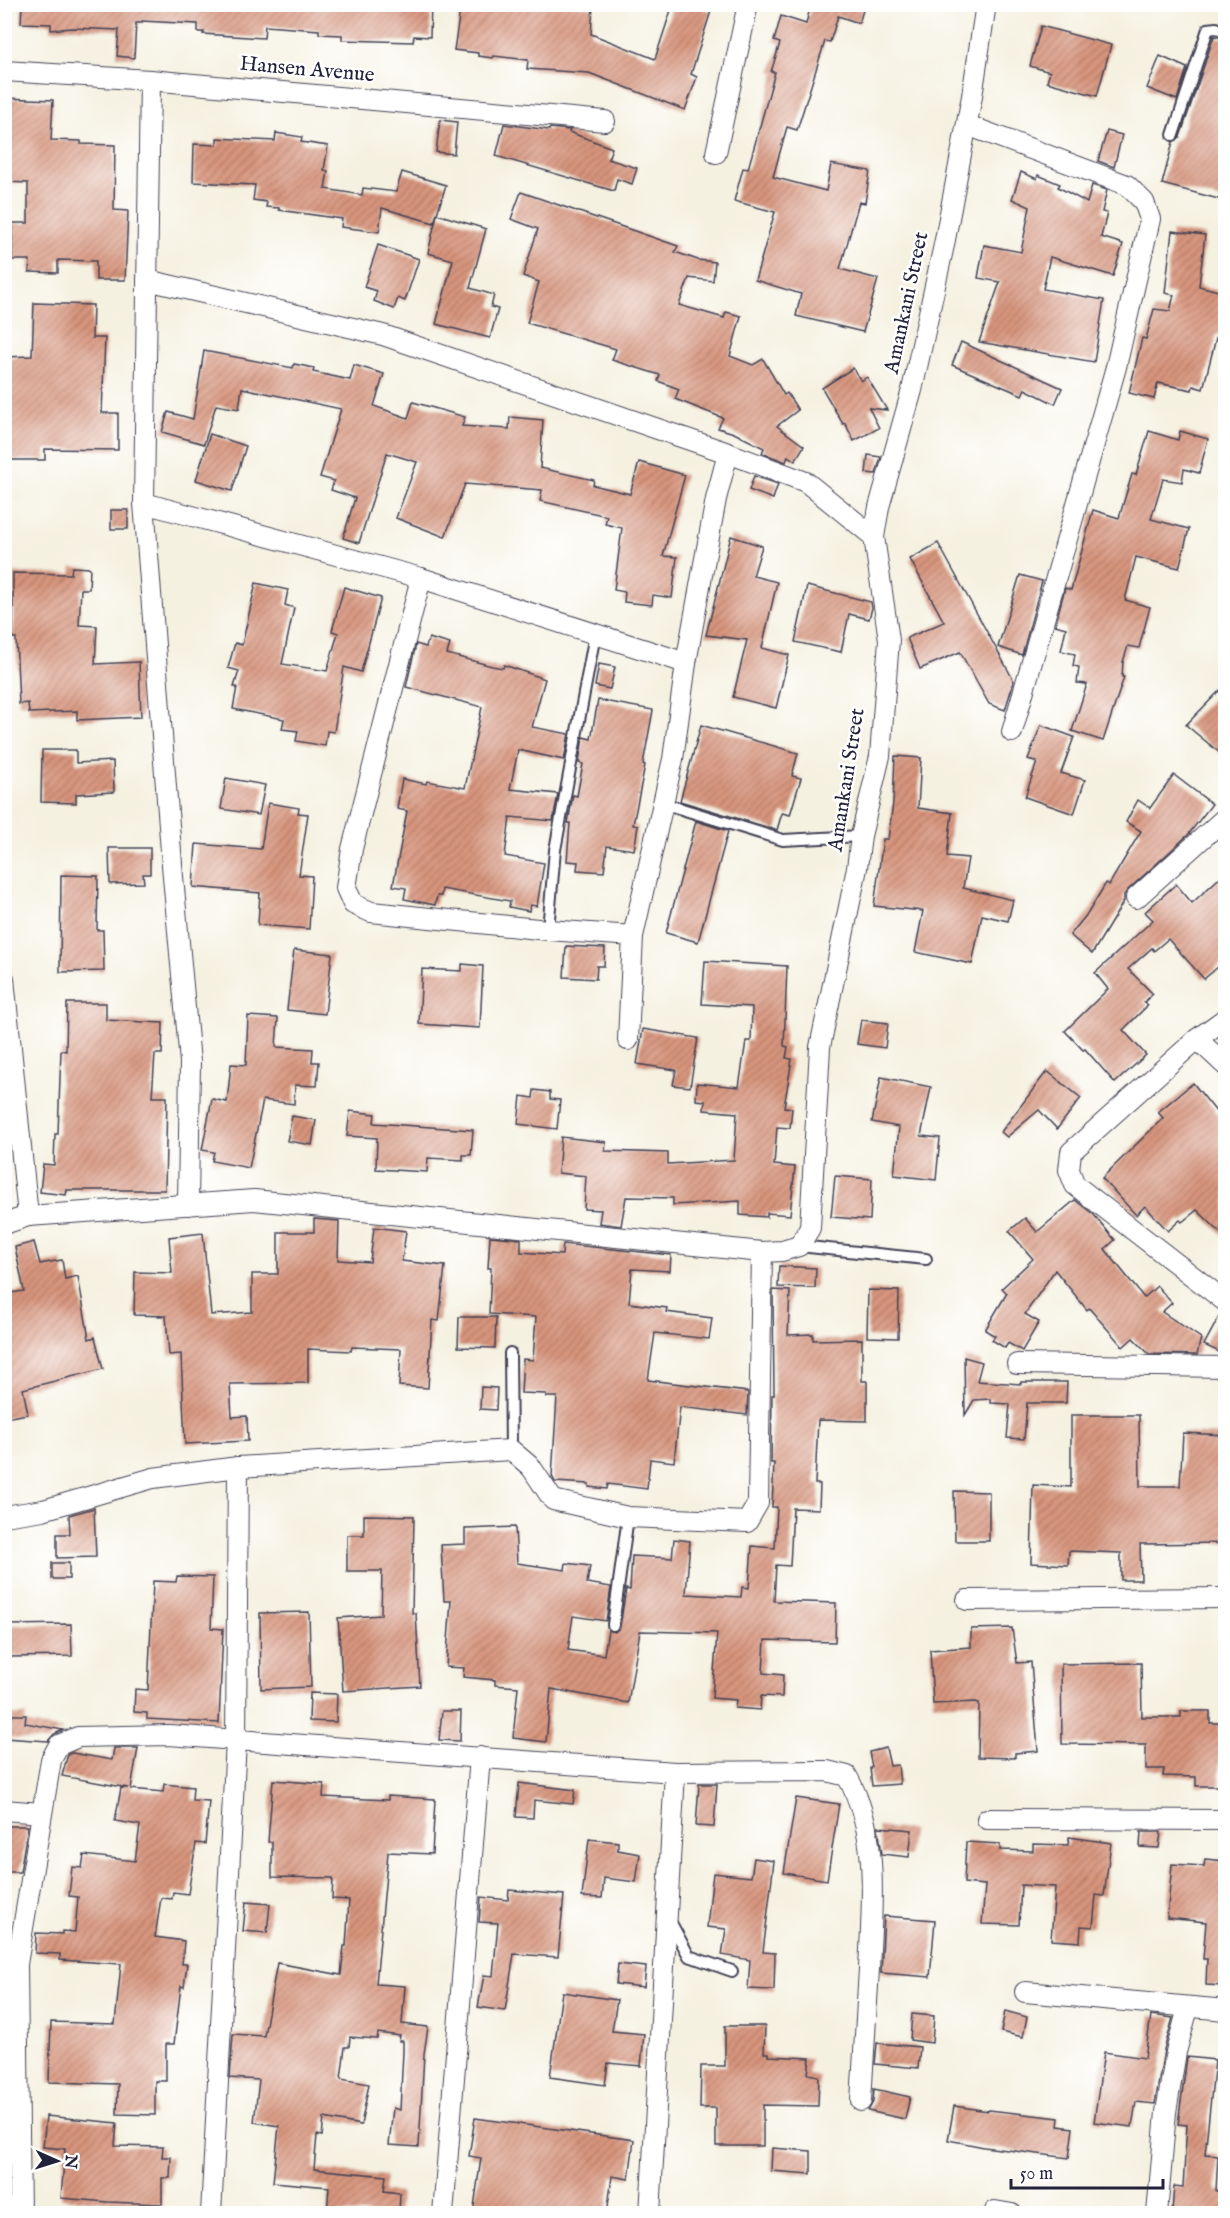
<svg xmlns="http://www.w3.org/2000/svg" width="1230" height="2218" viewBox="0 0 1230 2218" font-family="'IM FELL English',serif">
<defs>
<pattern id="building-hatch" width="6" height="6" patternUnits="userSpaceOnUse" patternTransform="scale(1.5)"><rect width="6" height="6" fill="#d8957d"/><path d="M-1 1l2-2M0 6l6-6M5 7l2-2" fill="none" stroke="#af7968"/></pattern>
</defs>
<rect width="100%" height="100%" fill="#fff"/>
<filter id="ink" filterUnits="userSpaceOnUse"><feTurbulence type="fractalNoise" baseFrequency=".0167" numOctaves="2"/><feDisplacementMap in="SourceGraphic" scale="12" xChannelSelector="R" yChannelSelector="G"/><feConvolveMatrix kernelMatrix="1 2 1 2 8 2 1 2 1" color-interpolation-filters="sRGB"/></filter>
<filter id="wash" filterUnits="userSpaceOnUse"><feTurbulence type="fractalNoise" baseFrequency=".008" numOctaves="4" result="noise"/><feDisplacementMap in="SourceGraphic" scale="24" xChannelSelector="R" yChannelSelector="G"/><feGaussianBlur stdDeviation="1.35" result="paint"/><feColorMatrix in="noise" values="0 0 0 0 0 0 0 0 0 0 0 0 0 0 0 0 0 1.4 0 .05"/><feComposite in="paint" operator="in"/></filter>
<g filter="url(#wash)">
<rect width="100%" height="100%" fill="#f5f1e1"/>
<g id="blocks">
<!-- building -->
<g fill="url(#building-hatch)">
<path d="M22,4H431L430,37L414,36L413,42L342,40V35L319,34V30L265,26L264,38L203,34L204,32H198V24L142,21V23H136L134,58L117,56L119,30L72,28L51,30V24L21,23Z"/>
<path d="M461,4H562L593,7L591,34L655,59L673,4H691L711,11L691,74L697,77L685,110L589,73L527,69L528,60L494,56L493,58L478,56V53L454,50Z"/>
<path d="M811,4H865L859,23L838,16L830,42L825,41L797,130L787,127L773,177L826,191L831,164L870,171L865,203L859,202L840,269L878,279L863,332L796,316L801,294L755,280L775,212L734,201L743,168L748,169L775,72H771L780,43L774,41L781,16L806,24Z"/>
<path d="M1041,26L1111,45L1097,96L1047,82L1050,72L1030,66Z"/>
<path d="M1214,36L1226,39V201L1162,184L1173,142L1180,137Z"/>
<path d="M1160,56L1187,68L1177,100L1147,88Z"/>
<path d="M4,98L53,100L51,140L81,141V144L115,145L114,210L128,211L125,280H96V261L58,260V273L29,272L30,260H12V223H28V183L5,182Z"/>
<path d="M440,120L457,122L454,154L436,152Z"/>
<path d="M504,124L549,130L550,128L570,130L569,132L612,148L608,159L637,168L632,184L617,179L614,191L496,156Z"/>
<path d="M1107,131L1122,135L1114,167L1098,161Z"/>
<path d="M276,133L302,137L301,142L328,146L324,170L328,171L325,189L362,195L363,188L396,192L402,172L446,185L434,223L382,208L379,232L341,227L342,219L279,210V208L266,207L267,202L253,200L255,185L193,182L194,144L217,145V138L275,141Z"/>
<path d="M1021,172L1037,179L1038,175L1060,184L1058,187L1087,203L1092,185L1107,190L1102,212L1107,213L1101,237L1123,244L1113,276L1050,257L1043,289L1104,300L1094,362L979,342L1000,282L978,278L984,245L1021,252L1030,207L1012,199Z"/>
<path d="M521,192L678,246L675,252L698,260L715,262L713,281L689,278L679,305L724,318L726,312L741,316L730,356L753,365L763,359L784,395L787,393L798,410L777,426L804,446L795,461L788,456L786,462L762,453L764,448L734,433L718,428L723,418L675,399L679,389L658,381L660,375L612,360L616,349L527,323L539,282L523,276L538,229L511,219Z"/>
<path d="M437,214L486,229L470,288L494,295L491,307L498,309L490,338L436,324L453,260L428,253Z"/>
<path d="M1172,231L1205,235L1199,286L1226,293V336L1217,334L1203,389L1193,386L1192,390L1158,383L1154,399L1129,393L1142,338L1146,339L1154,309L1170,311L1174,295L1165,293Z"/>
<path d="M378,245L419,259L405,301L398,298L394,309L374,301L377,291L364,287Z"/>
<path d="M34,303L93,305L92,338H105L102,413H118V450L45,449V460H4V357L32,356Z"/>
<path d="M961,342L1062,388L1055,404L1025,389L1022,395L952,365Z"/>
<path d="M204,351L293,368L294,364L314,368L313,372L350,380L354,365L384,374L374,406L408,418L413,402L465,417L462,426L509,429L510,417L543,420L540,468L594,480L593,485L630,494L639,462L685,475L663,556L677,557L672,598L653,595L652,605L624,602L625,592L614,590L622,528L605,524L607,516L540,501L542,490L465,484L445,537L396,518L417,462L387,453L359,543L343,538L355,498L331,490L334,481L320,477L341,409L242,388L239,409L216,405L204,444L162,432L168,412L193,419Z"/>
<path d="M853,368L861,381L867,377L887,410L869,408L879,428L854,441L845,423L843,424L822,388Z"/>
<path d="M1149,431L1178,440L1180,431L1208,439L1199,473L1184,469L1182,482L1163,479L1151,519L1189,529L1179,568L1136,557L1125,600L1150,607L1139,648L1128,646L1123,662L1122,677H1124L1103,741L1072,731L1087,684L1077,683L1079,667L1073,666L1075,654L1061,651L1066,628L1055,625L1065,588L1071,590L1093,510L1119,518L1132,474L1136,475Z"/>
<path d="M210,434L246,446L232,491L196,480Z"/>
<path d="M868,455L881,457L876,474L866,473Z"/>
<path d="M754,476L778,484L773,499L749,490Z"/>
<rect x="111" y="510" width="17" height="19"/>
<path d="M731,536L762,546L753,576L777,582L762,648L789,655L776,708L733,697L747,640L706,635Z"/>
<path d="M938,543L1014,681L1005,710L989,704L960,652L920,669L907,638L944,622L910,559Z"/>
<path d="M72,567L90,568L89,589H81L79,625L97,626L95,664L139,662L141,717L77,720V711L29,713L28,703L19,704L16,638H13V573L71,574Z"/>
<path d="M1020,575L1042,581L1022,655L998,647Z"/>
<path d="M256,583L288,590L285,605L294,608L282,664L327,671L338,633L332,631L344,587L381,598L361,672L344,667L334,732L327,731L325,746L296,741L298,731L282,729L284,719L233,709L237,687H234L239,671L228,668L235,643L242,645Z"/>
<path d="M807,586L871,602L872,608L869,619L849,614L841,652L795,642Z"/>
<path d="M429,638L450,644L447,654L492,666L503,668L504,665L545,679L532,727L569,734L564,760L518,750L510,789L558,794L553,821L510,817L505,856L544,863L537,906L530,905L529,911L509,907L510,901L442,889L441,896H437L435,905L404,899L406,888L393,886L407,811L397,809L402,779L426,784L427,781L465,788L482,707L406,687L416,644L426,647Z"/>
<path d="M599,664L615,667L610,689L595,686Z"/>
<path d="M1226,684V758L1186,725Z"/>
<path d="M598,700L653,710L643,764L645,765L633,825L638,826L634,850L607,846L604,872L577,870L578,862L567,861L570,823H568L573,795L577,796L583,764L579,763L583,737L591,739Z"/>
<path d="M701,725L798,753L792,776L801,778L790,815L782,813L777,830L680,801Z"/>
<path d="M1041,725L1074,737L1061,773L1085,780L1074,814L1025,797L1037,762L1028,759Z"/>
<path d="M42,750H76V763L113,761L114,792L76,794V803L41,802Z"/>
<path d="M895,756L921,758L918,808L952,813L947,856L968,858L963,888L1013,900L1008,921L982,915L972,964L915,952L923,911L874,906L883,839H888L893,803Z"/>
<path d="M1174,775L1212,804L1188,835L1128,890L1124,895V901L1092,954L1070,935L1088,913L1106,883L1109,885L1141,831L1126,822L1138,800L1150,808Z"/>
<path d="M226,778L265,785L259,815L221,809Z"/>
<path d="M268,803L299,808L298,813L308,814L299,875L312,876L309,929L258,925L260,893L193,887L196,844L261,849Z"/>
<path d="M696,821L728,831L698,942L666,933Z"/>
<path d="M109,848H150V874H143L144,883L110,884Z"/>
<path d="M1226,872V960L1204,979L1168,939L1154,951L1152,948L1128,969L1153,994L1144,1002L1148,1005L1123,1030L1146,1055L1115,1083L1085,1049L1083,1050L1065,1031L1108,989L1095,973L1153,920L1145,912L1176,884L1192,903Z"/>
<path d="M61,875L98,876L97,930H103L104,971L60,972Z"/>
<path d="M566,946L605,948L604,966H597L596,979L564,977Z"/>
<path d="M294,950L332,954L325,1014L287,1010Z"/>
<path d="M705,961L787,966L784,1046L788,1047L786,1058L792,1059L784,1107L792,1108L790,1128L777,1127L774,1165L795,1167L790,1215L767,1213V1217L740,1215V1201L673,1205V1198L626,1197L621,1226L599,1223L601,1210L584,1209L586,1176L558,1173L561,1137L606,1142L605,1151L668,1153V1164L734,1160L737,1113L704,1110L705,1101L696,1100L697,1083L739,1087L746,1041H751L752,1007L702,1004Z"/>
<path d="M462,964L483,966L480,1028L419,1024L422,969L462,971Z"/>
<path d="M67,1003H106V1020L163,1023L162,1054H155L152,1097H167L165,1190H67L66,1195L40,1192L43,1164L54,1165L55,1134H58L61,1050L66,1051Z"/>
<path d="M248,1016L278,1018L276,1047L313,1049L312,1062H319L317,1086L295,1085L294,1104L263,1100L249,1168L212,1161L214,1152L202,1150L212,1099L227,1102L231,1064L246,1065Z"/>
<path d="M861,1020L888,1023L885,1048L857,1044Z"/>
<path d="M643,1029L698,1038L690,1087L673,1085L676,1070L637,1064Z"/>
<path d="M1047,1071L1081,1098L1057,1129L1039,1110L1007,1137L1001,1132Z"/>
<path d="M881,1077L931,1087L921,1136L940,1138L936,1180L894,1175L899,1127L872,1122Z"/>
<path d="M1193,1083L1226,1124V1238L1197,1210L1182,1222L1180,1220L1168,1231L1145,1206L1136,1215L1102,1178L1163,1118L1158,1112Z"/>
<path d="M534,1090L550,1092V1099L560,1100L557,1129L518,1124L521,1096L533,1098Z"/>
<path d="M350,1111L375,1114L374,1123L473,1130L471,1155H463V1160L428,1158L427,1172L376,1169L377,1138L347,1136Z"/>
<path d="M292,1116L316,1120L312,1145L287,1141Z"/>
<path d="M835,1176L872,1179L870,1220L831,1217Z"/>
<path d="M1075,1200L1094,1215L1115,1240L1105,1249L1144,1298L1157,1286L1172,1303L1162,1312L1201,1338L1197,1355L1149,1354L1133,1338L1123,1347L1089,1308L1087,1310L1055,1270L1025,1314L1039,1322L1022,1351L1008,1343L1005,1348L992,1340L995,1336L985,1330L1007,1293L1002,1288L1033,1259L1009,1231L1025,1218L1037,1232Z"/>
<path d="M314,1219L339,1221L338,1260L370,1262L374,1227L406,1231L402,1261L445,1266L439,1321L432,1320L428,1388L399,1386L401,1349L352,1347L351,1351L308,1349V1383L230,1384L232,1417L247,1416L248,1441L185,1444L181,1354L169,1355L166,1316L134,1315L135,1272L172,1273L169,1237L203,1233L211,1315L252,1312V1274H278V1232H314Z"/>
<path d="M490,1236L521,1239V1252L562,1255L563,1244L671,1255L670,1271L632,1269L629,1303L667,1308L666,1312L712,1318L709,1339L655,1333L648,1380L748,1392L747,1415L680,1407L674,1462L650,1459L647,1489L608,1484L607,1489L589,1487V1484L555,1482L552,1476L557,1397H546V1394L521,1393L523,1359L533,1360L536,1317L489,1314L491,1268H488Z"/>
<path d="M34,1242L40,1264L62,1260L65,1279L78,1276L89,1339L95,1337L103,1369L23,1389L28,1414L4,1418V1294L24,1291L15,1247Z"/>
<path d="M779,1266L816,1268L815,1288L778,1287Z"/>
<path d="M773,1290L790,1291L788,1335L813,1334V1340L862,1339V1381H867V1421L818,1420L815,1484H820L819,1509L793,1508L790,1566L776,1565L774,1601L836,1603L835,1642L765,1640L763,1673L783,1675L782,1697L761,1696L760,1710L735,1708L736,1700L712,1698L717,1633L640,1631L628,1703L551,1689L546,1742L513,1738L518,1687L495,1685V1680L463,1677L464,1668L446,1667L451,1601H444L441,1545L465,1544V1529L515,1527L517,1563L565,1570L566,1563L590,1566L587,1583L611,1587L606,1621L573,1616L568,1650L604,1655L608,1630L615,1632L620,1627L626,1589L630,1590L632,1556L672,1558L674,1539L690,1541L686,1594L741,1597L742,1587L749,1588L752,1546L775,1548L777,1507H772L774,1463H771L772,1395H774Z"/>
<path d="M868,1290L899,1291L898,1338L867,1337Z"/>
<path d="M1221,1313L1226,1314V1355L1204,1345Z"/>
<path d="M459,1317H496L495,1348L458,1347Z"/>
<path d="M964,1357L982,1362L977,1381L1021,1384V1382H1067L1066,1403H1027L1024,1439L1007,1438L1010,1404L991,1403V1399L974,1400L965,1415Z"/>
<path d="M481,1387L497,1388L496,1410L480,1409Z"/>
<path d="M1071,1415H1139L1140,1486H1180L1183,1433L1226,1435V1543L1140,1544L1141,1580H1121V1553L1069,1551L1068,1565L1031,1563L1033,1485L1071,1487Z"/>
<path d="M954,1491L989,1492V1541H955Z"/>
<path d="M94,1508L96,1557L57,1558V1534H70L69,1515Z"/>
<path d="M364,1515L414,1516L412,1613H416L420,1686L343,1691L338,1618L381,1615L382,1571H347V1535H364Z"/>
<rect x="52" y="1563" width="17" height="16"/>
<path d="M177,1576L213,1577L211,1628L223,1629L219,1723L147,1719V1713L134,1712L135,1689L148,1690L153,1581L176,1582Z"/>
<path d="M309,1612L311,1687L261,1689L260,1613Z"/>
<path d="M71,1624L72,1656L8,1657L7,1625Z"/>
<path d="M1012,1628L1017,1663L1031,1662L1038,1751L1015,1753V1758L978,1757L979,1703L976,1702L933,1704L930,1650L971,1647V1629Z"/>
<path d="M1141,1663L1142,1717H1181V1711H1210V1723H1220V1786H1196V1777L1163,1776L1164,1769H1146V1745L1062,1744L1061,1664Z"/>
<path d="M310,1693L337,1694L336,1722L309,1721Z"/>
<path d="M442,1711H461L460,1741L439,1740Z"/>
<path d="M4,1715H26L25,1723L63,1730L54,1734L48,1741L4,1738Z"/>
<path d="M114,1748H138L131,1789L163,1792L164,1784L193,1787L192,1800L209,1801L205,1844L196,1843L188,1894L173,1892L172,1899L161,1898L155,1937L184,1941L182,1964H187L184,1987L181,1986L174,2044H166V2081H155V2115L117,2114L118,2084L49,2082L51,2022L115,2024L121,1964L60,1960V1954L35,1953L36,1933L62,1934V1931L75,1932L78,1897L69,1896L72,1867L82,1868L84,1855L135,1861L140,1825L115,1821L121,1788H128L62,1776L68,1754L72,1753L112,1760Z"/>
<path d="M886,1748L890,1766L898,1765L900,1784L872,1786L870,1768L872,1767L869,1752Z"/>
<path d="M273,1780L324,1784L323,1797L388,1800V1796L435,1799L432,1854L388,1852L376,1984L405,1986L402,2024L428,2027L424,2054L419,2147L389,2145L393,2108L400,2110L403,2052V2041H399L400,2036L378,2033L377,2039L350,2037L349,2047H345L341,2079L369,2084L361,2125L324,2118L322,2136L317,2135L314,2169L386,2176L384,2191L400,2193L399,2214H327L329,2187L273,2182L279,2126L254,2122L259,2080L230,2078L233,2034L264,2036L277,1963L341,1975L344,1946H346L349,1900L332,1899L333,1878L272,1877V1842H268Z"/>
<path d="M519,1783L575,1790L573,1804L534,1800L533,1818L516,1817Z"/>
<path d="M699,1784H717L714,1827L696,1826Z"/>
<path d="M796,1798L839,1804L827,1880L784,1873Z"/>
<path d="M4,1826H28L20,1872H4Z"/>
<path d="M878,1827L912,1830L909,1857L882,1854Z"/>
<path d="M1141,1832H1161L1159,1848L1140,1847Z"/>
<path d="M1069,1837L1111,1843L1104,1896L1096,1895L1093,1927L1081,1926L1080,1942L1051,1940L1055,1887L1021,1885L1019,1925L982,1924L985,1885L964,1883L966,1842L1000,1844V1850L1033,1851V1844L1068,1845Z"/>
<path d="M589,1839L618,1842V1850L640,1854L636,1882L604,1878L602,1898L582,1897Z"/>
<path d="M754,1858L774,1861L763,1952L775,1953L774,1990L748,1989L750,1960L722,1955L726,1929L707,1927L713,1873L751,1877Z"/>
<path d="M1205,1859L1226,1861V1986L1206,1985L1207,1959H1203L1206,1922L1167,1918L1172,1864L1204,1866Z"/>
<path d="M509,1890L564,1895L558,1957L514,1954L505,2011L478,2007L484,1975L493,1976L498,1923L479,1922L481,1897L508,1900Z"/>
<path d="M246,1902L270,1904L267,1933L243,1931Z"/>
<path d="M884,1916L935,1920L930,1977L881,1973Z"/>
<path d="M618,1964L646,1967L644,1987L616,1984Z"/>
<path d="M562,1992L617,2000L612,2031L644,2034L641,2066L608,2063L605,2085L550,2077Z"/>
<path d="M1005,2011L1027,2017L1023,2037L1001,2032Z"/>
<path d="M912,2014L934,2016L932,2043L910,2040Z"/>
<path d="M1151,2015L1173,2018L1164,2050L1155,2104L1136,2102L1132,2127L1094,2122L1104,2052L1145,2058Z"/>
<path d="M725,2026H765L764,2053H769V2056L810,2058L808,2074L819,2076L818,2106L763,2105V2146H716V2108H700L701,2066H725Z"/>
<path d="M877,2043L920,2047L918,2068L875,2064Z"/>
<path d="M1187,2057L1215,2060L1205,2154L1218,2155L1216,2191H1226V2213L1172,2212L1174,2186L1183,2187L1187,2125L1178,2124Z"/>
<path d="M874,2089L910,2097L905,2119L868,2111L873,2102Z"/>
<path d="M954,2106L988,2111L989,2110L1059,2118L1058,2126L1073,2128L1069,2158L984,2147L948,2140Z"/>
<path d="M46,2116L117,2123L115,2146L163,2147L162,2157H171L170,2178H162V2204L107,2202L61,2198L65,2149L43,2147Z"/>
<path d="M475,2118L634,2140L629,2179L612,2176L607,2214H473L481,2158L469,2156Z"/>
<path d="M772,2148L811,2151V2174L771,2171Z"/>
</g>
</g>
</g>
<g filter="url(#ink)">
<use href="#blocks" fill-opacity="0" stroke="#424154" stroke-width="1.5"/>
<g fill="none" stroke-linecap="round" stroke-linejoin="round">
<defs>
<g id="service">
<path d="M1173,135L1208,29L1216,28L1226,31"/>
<path d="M662,803L783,840L861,836"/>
<path d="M548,930L555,850L595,634"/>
<path d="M799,1246L926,1259"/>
<path d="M510,1353L511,1450"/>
<path d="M613,1625L628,1517"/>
<path d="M671,1923L689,1956L732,1971"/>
</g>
<g id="minor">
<path d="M4,71L150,80L605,121"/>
<path d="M150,80L144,503L173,877L190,1062L188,1205"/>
<path d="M967,125L1127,185L1144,202L1150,219L1116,367L1012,732"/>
<path d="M716,153L748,4"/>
<path d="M147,280L383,335L728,453L806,482L874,537"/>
<path d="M144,503L421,578L686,663"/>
<path d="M421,578L352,849L346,888L353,904L371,912L548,930L633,936"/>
<path d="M1136,898L1226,817"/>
<path d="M4,979L28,1216"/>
<path d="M1226,1018L1197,1039L1071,1152L1069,1170L1075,1185L1226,1302"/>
<path d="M1197,1039L1226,1066"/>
<path d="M628,1040L633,936L673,759L686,663L702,575L716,499L728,453"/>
<path d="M4,1224L28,1216L254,1200L762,1252L782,1251L799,1246L810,1228L820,1047L857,868L861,836L880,756L889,640L874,537L879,507L912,390L944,245L972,96L986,4"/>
<path d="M1017,1364L1226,1367"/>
<path d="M4,1516L43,1510L153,1478L238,1467L511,1450L531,1467L553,1500L628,1517L747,1522L758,1503L762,1252"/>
<path d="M967,1600L1226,1598"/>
<path d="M4,1810L41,1813"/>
<path d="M987,1819L1226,1820"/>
<path d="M1025,1992L1226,2010"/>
<path d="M995,2211L1012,2214"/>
<path d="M20,2214L17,1964L51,1760L59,1745L78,1737L169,1735L675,1772L827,1771L847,1776C880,1835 872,1904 869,1969C866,2013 864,2057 861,2101"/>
<path d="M211,2214L236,1741L238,1467"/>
<path d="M443,2214L480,1757"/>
<path d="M650,2214L675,1772"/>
<path d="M1157,2214L1166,2112L1176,2052L1188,2008"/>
</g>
</defs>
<!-- service casing -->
<use href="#service" stroke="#424154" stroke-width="14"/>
<!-- minor casing -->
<use href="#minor" stroke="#424154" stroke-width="22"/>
<!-- service -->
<use href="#service" stroke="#fff" stroke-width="10"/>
<!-- minor -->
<use href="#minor" stroke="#fff" stroke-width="20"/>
</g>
</g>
<g text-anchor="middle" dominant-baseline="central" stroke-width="5" stroke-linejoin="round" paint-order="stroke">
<!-- street labels -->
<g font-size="21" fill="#22223b" stroke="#fff">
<text transform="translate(307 70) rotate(5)">Hansen Avenue</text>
<text transform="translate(907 303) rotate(-78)">Amankani Street</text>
<text transform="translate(847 780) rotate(-81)">Amankani Street</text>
</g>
</g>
<!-- margin -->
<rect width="1230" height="2218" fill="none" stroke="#fff" stroke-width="24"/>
<!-- north arrow -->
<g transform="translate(57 2161) rotate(93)" stroke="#ffffff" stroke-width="4.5" paint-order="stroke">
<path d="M0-4.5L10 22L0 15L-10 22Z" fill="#22223b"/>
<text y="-9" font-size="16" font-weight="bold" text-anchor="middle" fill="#22223b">N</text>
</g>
<!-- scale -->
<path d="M1011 2179v9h152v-9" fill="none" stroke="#22223b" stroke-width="3"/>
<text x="1020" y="2179" font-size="18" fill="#22223b" stroke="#ffffff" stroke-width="4.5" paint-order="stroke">50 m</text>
</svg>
